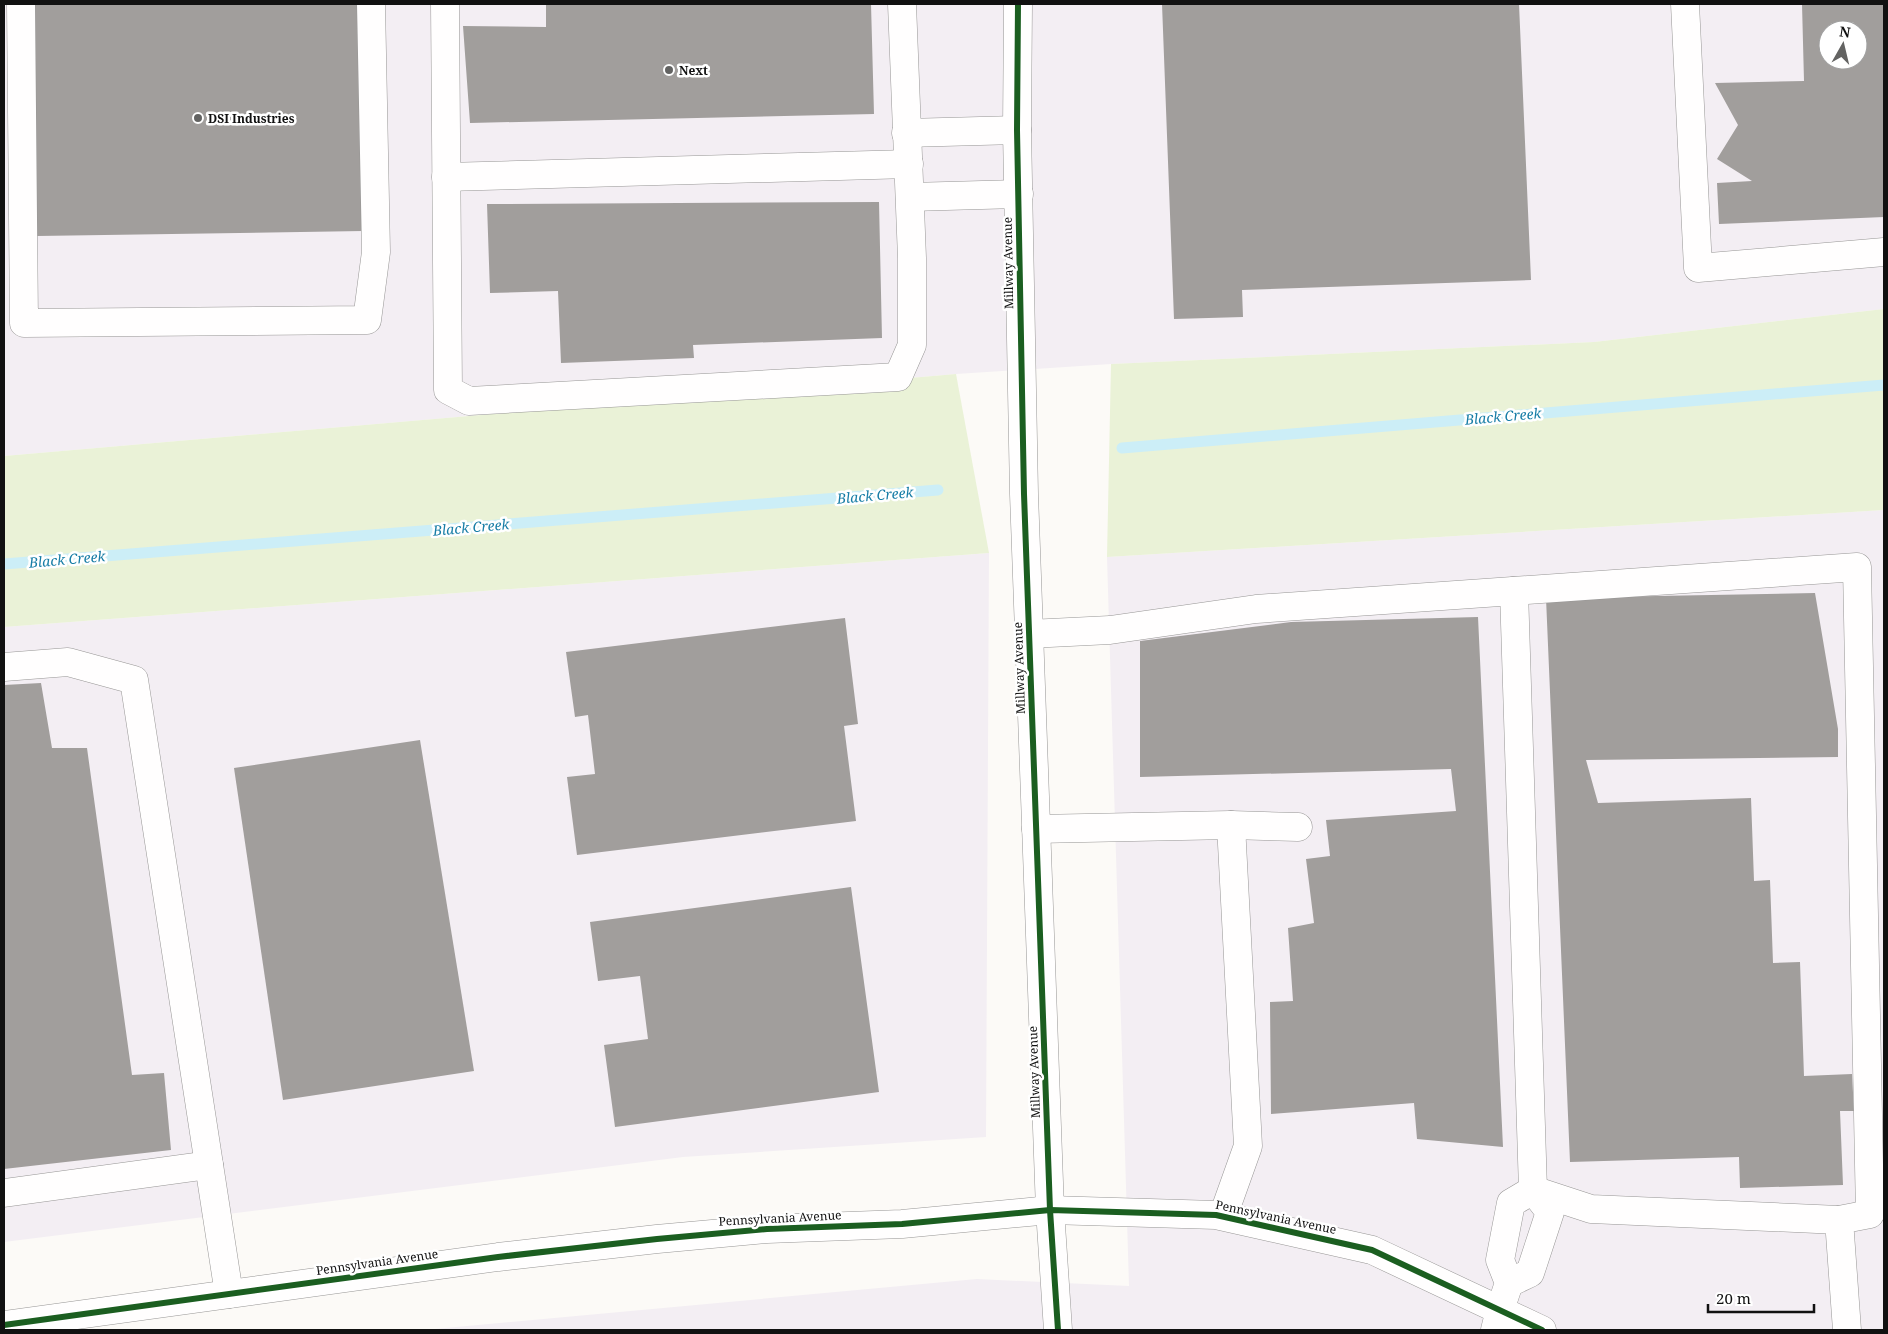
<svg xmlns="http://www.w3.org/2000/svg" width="1888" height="1334" viewBox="0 0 1888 1334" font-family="'Noto Serif',serif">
<rect width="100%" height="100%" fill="#fcfaf7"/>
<!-- industrial -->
<g fill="#f3eef3" fill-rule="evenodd">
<path d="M4,4H1884V309L1594,342L1111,364L956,374L4,456ZM1828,30H1858V60H1828Z"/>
<path d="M1884,510V1330H424L977,1279L1129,1286L1107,557Z"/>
<path d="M989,553L986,1137L683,1157L4,1242V627Z"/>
</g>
<!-- green -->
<g fill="#eaf2d7">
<path d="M1884,309V510L1107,557L1111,364L1594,342Z"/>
<path d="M956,374L989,553L4,627V456Z"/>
</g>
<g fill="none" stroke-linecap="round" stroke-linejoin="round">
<!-- stream -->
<g stroke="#cceef7" stroke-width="11">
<path d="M1122,448L1884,385"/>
<path d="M4,564L938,490"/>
</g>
</g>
<!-- building -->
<g fill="#a19e9c" fill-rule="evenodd">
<path d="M33,4H360L363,231L37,236Z"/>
<path d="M546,4H871L874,114L470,123L463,26L546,27Z"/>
<path d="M1162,4H1519L1531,280L1242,290L1243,317L1174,319Z"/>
<path d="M1802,4H1884V217L1719,224L1717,183L1752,181L1717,159L1738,125L1715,83L1804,81ZM1828,30H1858V60H1828Z"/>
<path d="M879,202L882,338L693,345L694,358L561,363L558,291L490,293L487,204Z"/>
<path d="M1815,593L1838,729V757L1586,760L1598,803L1751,798L1754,881L1770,880L1773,963L1800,962L1804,1076L1852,1074L1854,1111H1840L1843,1185L1740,1188L1739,1157L1570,1162L1546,598Z"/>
<path d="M1478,617L1503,1147L1417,1139L1414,1103L1271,1114L1270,1002L1293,1001L1288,928L1314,923L1306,859L1330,856L1326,820L1456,811L1451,769L1140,777V641L1291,622Z"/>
<path d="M845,618L858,724L844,726L856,821L577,855L567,777L595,774L588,715L575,717L566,652Z"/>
<path d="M41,683L52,748H87L132,1075L164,1073L171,1150L4,1169V685Z"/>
<path d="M420,740L474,1071L283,1100L234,768Z"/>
<path d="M851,887L879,1092L615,1127L604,1045L648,1039L640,976L598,981L590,922Z"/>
</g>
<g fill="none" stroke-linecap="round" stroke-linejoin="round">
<defs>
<g id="minor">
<path d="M21,4L24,323L367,320L376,252L371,4"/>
<path d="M445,4L448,390L469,401L898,377L912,345V258L902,4"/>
<path d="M1018,4L1017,130L1024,494L1050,1210L1058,1330"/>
<path d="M1685,4L1698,268L1884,252"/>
<path d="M906,133L1017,130"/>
<path d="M446,177L909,164"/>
<path d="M910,197L1019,194"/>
<path d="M1029,634L1110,630L1256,609L1857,567L1870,1214L1839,1220L1847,1330"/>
<path d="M4,667L68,662L134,680L229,1294"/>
<path d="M1036,829L1231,825"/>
<path d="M4,1193L209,1165"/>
<path d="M1223,1216L1248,1146L1231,825L1298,827"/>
<path d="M1509,1283L1530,1273L1550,1212L1533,1190L1514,591"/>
<path d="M4,1325L498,1257L657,1239L767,1229L902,1224L1050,1210L1216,1215L1372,1250L1542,1330"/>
<path d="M1495,1330L1500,1310L1509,1283L1500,1260L1511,1203L1533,1190L1591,1209L1839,1220"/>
</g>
</defs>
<!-- minor casing -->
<use href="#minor" stroke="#979695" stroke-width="29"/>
<!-- minor -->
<use href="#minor" stroke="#fffefe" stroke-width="28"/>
<defs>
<g id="cycleway">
<path d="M1018,4L1017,130L1024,494L1050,1210L1058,1330"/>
<path d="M4,1325L498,1257L657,1239L767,1229L902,1224L1050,1210L1216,1215L1372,1250L1542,1330"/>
</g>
</defs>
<!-- cycleway casing -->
<use href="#cycleway" stroke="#fff" stroke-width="9"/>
<!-- cycleway -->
<use href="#cycleway" stroke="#1b5e20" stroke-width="6"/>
</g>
<!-- markers -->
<g fill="#636362" stroke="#fff" stroke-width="2">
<circle cx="669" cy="70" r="5"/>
<circle cx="198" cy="118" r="5"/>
</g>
<g text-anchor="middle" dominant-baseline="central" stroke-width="5" stroke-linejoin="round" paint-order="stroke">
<!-- poi labels -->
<g font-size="12" font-weight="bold" fill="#111" stroke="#fff" text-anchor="start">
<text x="679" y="70">Next</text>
<text x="208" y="118">DSI Industries</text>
</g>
<!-- street labels -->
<g font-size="12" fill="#111" stroke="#fff">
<text transform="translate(1008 263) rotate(-91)">Millway Avenue</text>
<text transform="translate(1019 668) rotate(-92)">Millway Avenue</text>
<text transform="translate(1034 1072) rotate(-92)">Millway Avenue</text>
<text transform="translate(1276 1217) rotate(12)">Pennsylvania Avenue</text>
<text transform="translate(780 1218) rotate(-3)">Pennsylvania Avenue</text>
<text transform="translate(377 1262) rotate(-8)">Pennsylvania Avenue</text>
</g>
<!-- water labels -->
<g font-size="14" font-style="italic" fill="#177da6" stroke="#fff">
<text transform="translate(1503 416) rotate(-5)">Black Creek</text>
<text transform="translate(875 495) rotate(-5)">Black Creek</text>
<text transform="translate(471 527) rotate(-5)">Black Creek</text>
<text transform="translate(67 559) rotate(-5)">Black Creek</text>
</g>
</g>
<!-- border -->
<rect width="1888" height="1334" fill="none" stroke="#111111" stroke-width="10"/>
<!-- north arrow -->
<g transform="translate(1843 45) rotate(8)"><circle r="24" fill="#ffffff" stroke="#a0a0a0"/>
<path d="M0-4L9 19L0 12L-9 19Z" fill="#636362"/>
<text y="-8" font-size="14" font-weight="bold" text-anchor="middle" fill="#111111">N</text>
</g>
<!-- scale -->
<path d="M1708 1304v8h106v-8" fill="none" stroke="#111111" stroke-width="2.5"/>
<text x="1716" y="1304" font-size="15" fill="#111111" stroke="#ffffff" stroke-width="4" paint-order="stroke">20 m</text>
</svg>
